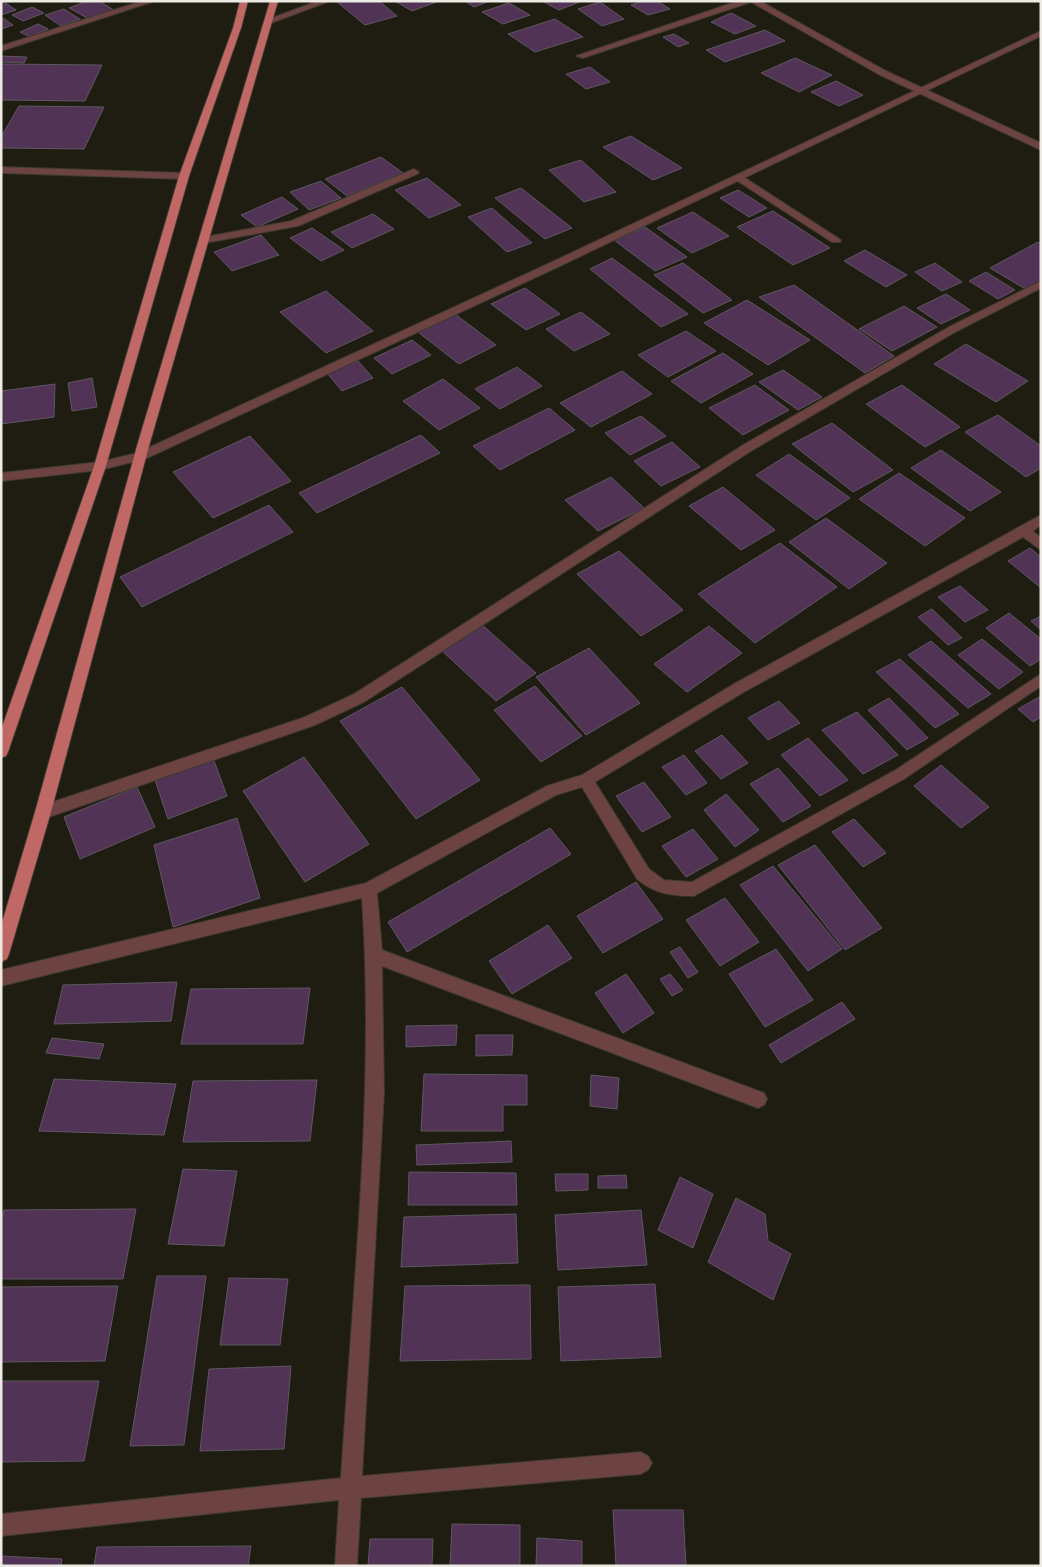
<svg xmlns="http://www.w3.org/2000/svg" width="1042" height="1567" viewBox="0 0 1042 1567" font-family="'Golos Text',sans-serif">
<rect width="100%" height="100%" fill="#1f1c12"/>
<!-- building -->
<g fill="#513356" stroke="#5f5761">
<path d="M87,1H99L114,10L89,19L69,8Z"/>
<path d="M336,1H379L397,16L365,25Z"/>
<path d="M395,1H439L412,11Z"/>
<path d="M465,1H490L474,7Z"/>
<path d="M542,1H582L559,10Z"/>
<path d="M643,1H657L670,9L648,15L631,5Z"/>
<path d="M4,2L16,10L1,15V3Z"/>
<path d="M600,2L624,19L602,26L578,9Z"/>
<path d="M509,3L530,15L503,24L482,12Z"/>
<path d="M32,7L44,13L23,21L12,15Z"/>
<path d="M64,9L80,19L61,26L45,15Z"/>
<path d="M731,13L756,26L735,34L711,22Z"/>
<path d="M1,18H3L13,25L1,29Z"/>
<path d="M555,19L583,37L535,52L508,34Z"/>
<path d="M38,24L48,29L30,37L20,32Z"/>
<path d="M765,30L785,41L725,62L706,50Z"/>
<path d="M674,34L689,43L678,47L663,37Z"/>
<path d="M1,56L27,57L24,63L1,62Z"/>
<path d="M795,58L832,75L799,92L761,73Z"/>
<path d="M1,64L102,65L85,101L1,100Z"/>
<path d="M590,67L610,82L586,89L566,74Z"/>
<path d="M836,81L863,95L839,106L811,92Z"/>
<path d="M19,106L104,107L84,149L1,148V137Z"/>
<path d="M631,136L682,168L653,180L603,147Z"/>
<path d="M381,157L403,173L347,196L325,179Z"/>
<path d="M581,160L616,192L584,202L549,170Z"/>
<path d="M427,178L461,205L429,218L395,190Z"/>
<path d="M321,181L341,198L309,210L290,192Z"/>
<path d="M521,188L572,228L545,239L495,198Z"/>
<path d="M738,190L767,208L749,217L720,198Z"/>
<path d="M282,197L298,209L257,227L241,215Z"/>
<path d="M492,208L532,243L507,252L468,217Z"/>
<path d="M773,211L830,248L793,265L737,227Z"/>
<path d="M693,212L729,236L692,253L657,228Z"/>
<path d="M373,214L394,229L352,248L331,232Z"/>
<path d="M645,227L687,257L655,271L614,240Z"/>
<path d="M312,228L344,250L321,261L290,238Z"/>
<path d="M261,235L279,255L232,271L214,252Z"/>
<path d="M1038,242L1041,244V282L1027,290L990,268Z"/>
<path d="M865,250L907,275L886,287L844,261Z"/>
<path d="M612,258L688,314L661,327L590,269Z"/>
<path d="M683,263L732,300L703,313L654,275Z"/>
<path d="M935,263L962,282L942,291L915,272Z"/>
<path d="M986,272L1015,290L998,299L969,281Z"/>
<path d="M794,285L894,356L865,373L759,297Z"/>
<path d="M525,288L560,314L526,330L491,304Z"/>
<path d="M326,291L373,331L326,353L280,312Z"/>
<path d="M946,294L970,310L941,324L917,308Z"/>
<path d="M747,300L810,340L768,365L704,323Z"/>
<path d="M904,306L937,327L892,351L859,329Z"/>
<path d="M581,312L610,334L574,351L546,329Z"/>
<path d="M455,314L496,345L459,364L418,332Z"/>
<path d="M686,331L716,351L668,377L638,355Z"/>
<path d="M412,340L431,355L392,374L374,358Z"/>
<path d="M966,344L1028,381L996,402L934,364Z"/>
<path d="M723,353L753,374L701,403L671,381Z"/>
<path d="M358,361L373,378L342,391L327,373Z"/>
<path d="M517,367L542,386L500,409L475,389Z"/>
<path d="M783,370L822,397L798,410L759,382Z"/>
<path d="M622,371L652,394L591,427L560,403Z"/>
<path d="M92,378L97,407L72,411L68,383Z"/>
<path d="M443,379L480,408L439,430L403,401Z"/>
<path d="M55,384L54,417L1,424V391Z"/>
<path d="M755,385L789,410L743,435L709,408Z"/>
<path d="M902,385L960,427L925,447L866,404Z"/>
<path d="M549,408L575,430L500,470L473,446Z"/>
<path d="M998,415L1041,446V468L1026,477L965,432Z"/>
<path d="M641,416L666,436L630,455L605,433Z"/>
<path d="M832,423L893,470L853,492L792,444Z"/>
<path d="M421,435L440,453L317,513L299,493Z"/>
<path d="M250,436L291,481L213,518L173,472Z"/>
<path d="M672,442L700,467L661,486L634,461Z"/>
<path d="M941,450L1001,492L970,511L911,468Z"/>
<path d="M789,454L850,498L816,520L756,475Z"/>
<path d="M899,473L965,518L925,546L859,499Z"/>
<path d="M611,477L644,508L598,531L565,500Z"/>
<path d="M723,487L775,530L741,550L689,506Z"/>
<path d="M269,505L293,532L142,607L120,577Z"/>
<path d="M826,518L887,563L849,589L789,542Z"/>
<path d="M780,543L837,587L755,643L698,594Z"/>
<path d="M1030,548L1041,557V588L1008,561Z"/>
<path d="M619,551L683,610L641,636L577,574Z"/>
<path d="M960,586L988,610L965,622L938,597Z"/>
<path d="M932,609L962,638L948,645L918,617Z"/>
<path d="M1009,613L1041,639V659L1030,666L986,628Z"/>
<path d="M1041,616V630L1031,621Z"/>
<path d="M480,623L536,673L496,701L440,649Z"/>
<path d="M709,626L742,653L687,692L654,664Z"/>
<path d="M982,639L1023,672L999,689L958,655Z"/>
<path d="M931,641L991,694L968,708L908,655Z"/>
<path d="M589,648L640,703L586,735L536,677Z"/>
<path d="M900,659L959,714L935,728L876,672Z"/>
<path d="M535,686L582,736L541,762L494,710Z"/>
<path d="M402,687L480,780L416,819L340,721Z"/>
<path d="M1041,696V717L1033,722L1018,709Z"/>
<path d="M889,698L928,738L907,750L868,710Z"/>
<path d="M779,701L800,723L768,740L748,718Z"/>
<path d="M857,712L898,755L863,774L822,730Z"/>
<path d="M722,735L748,763L721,779L695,751Z"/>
<path d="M808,738L848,780L820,796L781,755Z"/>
<path d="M684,755L707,783L686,795L662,767Z"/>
<path d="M304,757L369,844L305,882L243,791Z"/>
<path d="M213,758L227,796L168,819L155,780Z"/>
<path d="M941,765L989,807L961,828L914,786Z"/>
<path d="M778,768L811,806L783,822L750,784Z"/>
<path d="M644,782L671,817L642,832L616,796Z"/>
<path d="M137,787L155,827L80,859L64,817Z"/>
<path d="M726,794L759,830L735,847L704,810Z"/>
<path d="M237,818L260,898L173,927L154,845Z"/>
<path d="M854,819L886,853L863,867L832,832Z"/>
<path d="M550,828L571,854L407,952L388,922Z"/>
<path d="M693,829L718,859L686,877L662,846Z"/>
<path d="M815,845L882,928L845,950L778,865Z"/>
<path d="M773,866L842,949L808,971L740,885Z"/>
<path d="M636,882L663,919L603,953L577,916Z"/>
<path d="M725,898L759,942L720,966L686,920Z"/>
<path d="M548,925L572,958L512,994L489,961Z"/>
<path d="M680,947L698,972L688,978L670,952Z"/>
<path d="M776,949L813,1000L765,1027L729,974Z"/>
<path d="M626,974L654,1013L623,1033L595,993Z"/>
<path d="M670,974L683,990L672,996L660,979Z"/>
<path d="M177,982L171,1021L54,1024L63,985Z"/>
<path d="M310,988L303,1044H181L191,989Z"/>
<path d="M842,1002L855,1019L781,1063L769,1045Z"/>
<path d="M457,1025L456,1045L406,1047V1026Z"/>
<path d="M476,1035H513L512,1055L476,1056Z"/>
<path d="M52,1038L104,1044L99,1059L46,1053Z"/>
<path d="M424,1074L527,1075V1105H503V1131H421Z"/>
<path d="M591,1075L619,1078L617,1109L590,1106Z"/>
<path d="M54,1079L176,1084L164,1135L39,1131Z"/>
<path d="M317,1080L310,1141L183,1142L193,1081Z"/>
<path d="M511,1141L512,1162L417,1165L416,1145Z"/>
<path d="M183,1169L237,1171L224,1246L168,1244Z"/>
<path d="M409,1172L516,1173L517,1205H408Z"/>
<path d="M555,1174H588V1190L556,1191Z"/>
<path d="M626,1175L627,1188H598V1176Z"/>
<path d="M680,1177L713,1194L693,1248L658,1230Z"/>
<path d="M736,1198L765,1214L768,1241L791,1254L773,1300L708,1262Z"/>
<path d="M136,1209L123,1279H1V1221L4,1210Z"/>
<path d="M641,1210L647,1265L558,1270L555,1215Z"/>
<path d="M516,1214L518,1263L401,1267L404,1217Z"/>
<path d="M157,1276H206L184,1445L130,1446Z"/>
<path d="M229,1278L288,1279L280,1345H220Z"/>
<path d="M655,1284L661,1357L561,1361L558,1287Z"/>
<path d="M530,1285L531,1359L400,1361L405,1286Z"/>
<path d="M118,1286L105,1361L1,1362V1287Z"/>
<path d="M291,1366L284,1449L200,1451L209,1369Z"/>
<path d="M1,1381H99L84,1461L1,1462Z"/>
<path d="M613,1510H683L686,1566H616Z"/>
<path d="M452,1524L520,1525V1566H450Z"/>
<path d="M537,1538L582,1541V1566H536Z"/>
<path d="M370,1539H433L432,1566H368Z"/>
<path d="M251,1546L248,1566H94L97,1547Z"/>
<path d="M1,1556L62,1559L61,1566H1Z"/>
</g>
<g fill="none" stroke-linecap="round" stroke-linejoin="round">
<defs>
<path id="service" d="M414,169L419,172L417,174L298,226L205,243L200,240L205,237L291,221Z"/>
<g id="minor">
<path d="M142,1H155L1,51V46Z"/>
<path d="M318,1H330L271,23L264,21Z"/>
<path d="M738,1H760L886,71L1041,143V150L880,75L751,2L583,58L576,56Z"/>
<path d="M739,175L742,176L841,240L840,242H832L736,180V176Z"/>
<path d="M1041,281V288L957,331L751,451L364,702L315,725L43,819L38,817L35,812L38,807L305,717L354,694L743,445L949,327Z"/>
<path d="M1041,515V525L1033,531L1041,538V550L1023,537L744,692L595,782L649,869L664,880L692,882L894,771L1041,674V686L904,779L694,896C672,896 655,894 637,879L582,787L556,795L377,893L382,950L764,1093L767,1099L764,1105L758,1108L382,966L384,1093L362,1476L641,1452L648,1456L652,1463L648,1470L641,1474L361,1498L357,1566H335L339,1500L1,1536V1514L341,1478C353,1286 375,1090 362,898L1,986V970L366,883L547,786L582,775L734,684Z"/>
</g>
<g id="tertiary">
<path d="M1041,31V36L560,266L145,459L100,470L1,481V473L100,462L137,453L552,262Z"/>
<path d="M1,167L184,173L189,176L184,179L1,173Z"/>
</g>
<g id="primary">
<path d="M240,1H248L241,28L189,176L106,466L8,752L6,756L1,758V730L94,466L179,176L233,28Z"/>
<path d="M270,1H278L149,446L51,812L9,954L7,959L1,962V926L35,812L137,446Z"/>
</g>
</defs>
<!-- service casing -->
<use href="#service" stroke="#3c392f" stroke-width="2"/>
<!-- minor casing -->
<use href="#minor" stroke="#3c392f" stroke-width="2"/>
<!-- tertiary casing -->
<use href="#tertiary" stroke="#3c392f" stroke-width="2"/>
<!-- primary casing -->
<use href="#primary" stroke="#3c392f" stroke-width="2"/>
<!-- service -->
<use href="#service" fill="#6d4342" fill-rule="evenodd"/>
<!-- minor -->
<use href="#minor" fill="#6d4342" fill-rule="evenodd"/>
<!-- tertiary -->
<use href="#tertiary" fill="#6d4342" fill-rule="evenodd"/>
<!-- primary -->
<use href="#primary" fill="#bf6866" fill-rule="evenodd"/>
</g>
<!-- border -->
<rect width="1042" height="1567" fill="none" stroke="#eceae3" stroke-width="5"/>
</svg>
